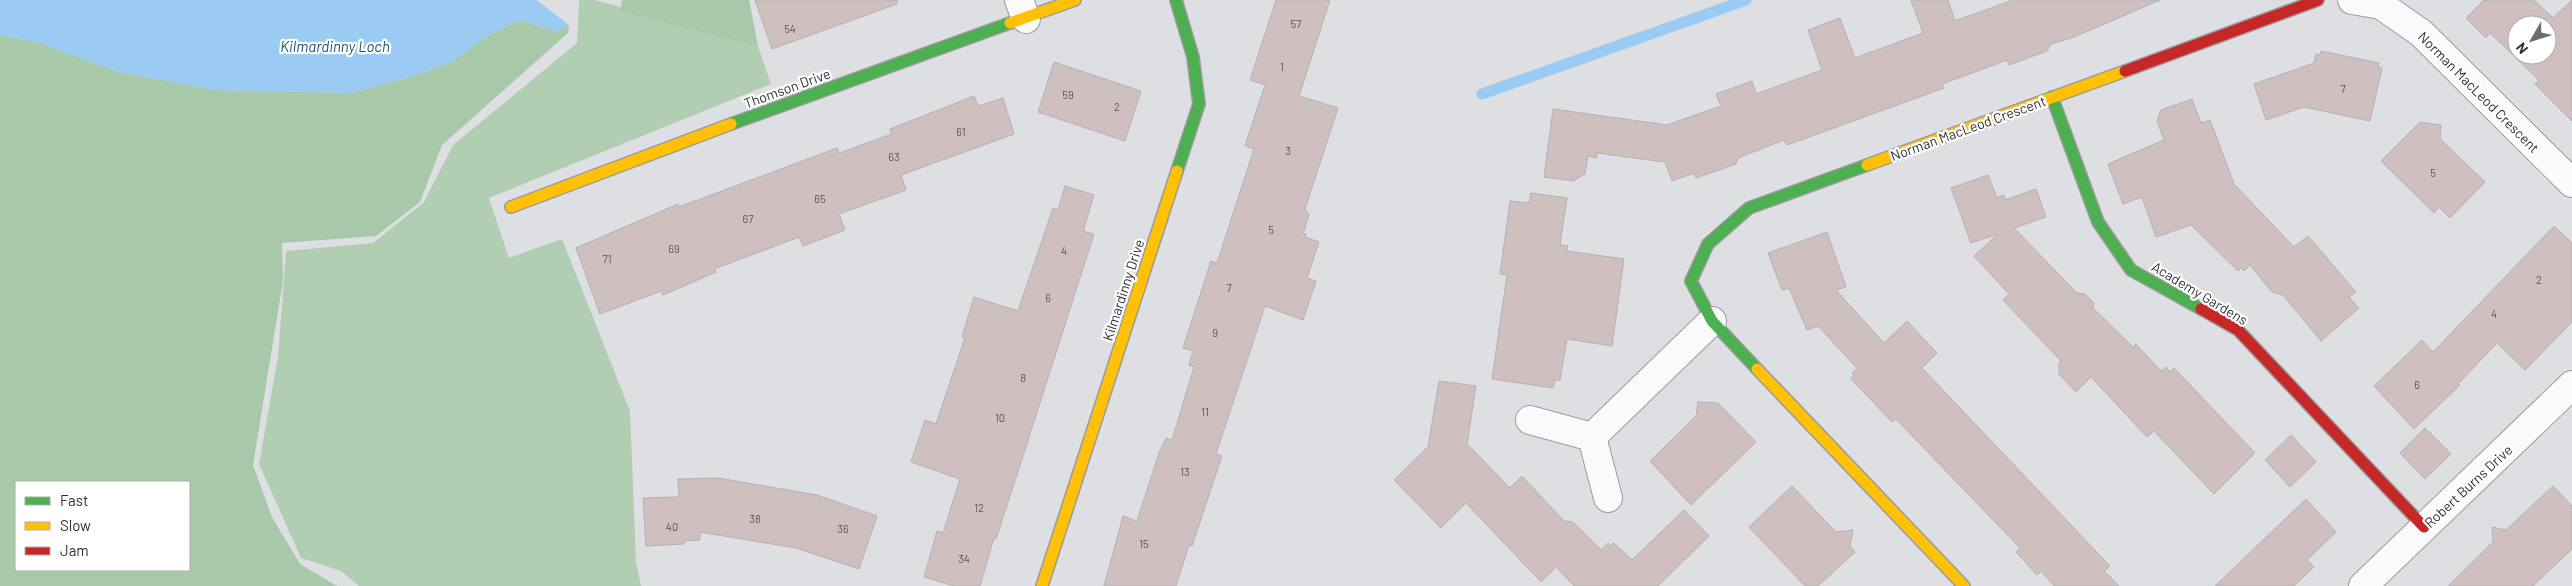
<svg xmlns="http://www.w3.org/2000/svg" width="2572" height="586" viewBox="0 0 2572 586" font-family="Barlow,sans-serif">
<rect width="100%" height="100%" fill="#dedfe3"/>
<!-- green -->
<path fill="#b1ceb3" d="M579,0H595L758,46L771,84L489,198L509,258L562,239L630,411L636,562L641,586H359L341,571L301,558L259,464L278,357L286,251L373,243L424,202L453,145L577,43Z"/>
<!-- forest -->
<g fill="#a8c8aa" fill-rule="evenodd">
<path d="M622,0H749L758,46L620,11Z"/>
<path d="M519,20L556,31L569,25L568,33L442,145L420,202L376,236L282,243L283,281L253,465L272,517L300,564L337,586H0V35L41,43L115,71L216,90L351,93L413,76L451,62L485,37ZM16,482H189V570H16Z"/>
</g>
<!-- water -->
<path fill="#9bcbf2" d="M0,0H537L569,25L556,31L519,20L485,37L451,62L413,76L351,93L216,90L115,71L41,43L0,35Z"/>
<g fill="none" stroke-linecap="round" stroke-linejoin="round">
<!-- stream -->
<path stroke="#9bcbf2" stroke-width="11" d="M1482,94L1746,0"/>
</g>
<!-- building -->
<g fill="#cfc0bf" stroke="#b2b1b3" fill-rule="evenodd">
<path d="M755,0H897V4L772,49Z"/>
<path d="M1276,0H1330L1299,96L1338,108L1305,209L1309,215L1303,234H1306L1305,237L1319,242L1307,278L1316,281L1303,320L1265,306L1216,454L1222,456L1192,546L1189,545L1176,586H1104L1123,516L1137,521L1160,450L1166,438L1172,440L1194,367L1189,365L1193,351L1183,348L1211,261L1217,263L1254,149L1245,146L1265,85L1250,80Z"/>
<path d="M1911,0H1948L1955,21L2013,0H2160L2074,37L2051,44L2047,51L2009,65L2007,60L1942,84L1944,88L1787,145L1784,140L1738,158L1736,164L1696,178L1695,173L1672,181L1665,162L1597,153V158L1588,156L1585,174L1573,181L1544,177L1553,109L1667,125L1721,106L1716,94L1752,81L1756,94L1822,70L1808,30L1840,18L1855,58L1923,33Z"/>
<path d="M2484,0H2534L2553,18L2572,0V121L2535,84L2539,80L2490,33L2486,38L2466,18ZM2517,25H2547V55H2517Z"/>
<path d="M2321,51L2379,63L2378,67L2382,68L2370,121L2304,107L2266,120L2254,84L2314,63L2316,54L2320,55Z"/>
<path d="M1054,62L1141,91L1125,141L1038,112Z"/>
<path d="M974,96L978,106L1003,98L1014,134L901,175L906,190L839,214L845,230L803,246L799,237L714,269L716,272L663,295L661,291L600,314L576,248L678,204L679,207L837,148L839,153L892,134L890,129Z"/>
<path d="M2192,99L2201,123L2210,120L2234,184L2294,247L2308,236L2356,292L2349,297L2359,308L2321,341L2283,295L2272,292L2250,265L2244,271L2241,268L2238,271L2191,225L2156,237L2142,197L2123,204L2108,164L2164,140L2157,121L2161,110Z"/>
<path d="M2420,122L2441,125L2440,139L2485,182L2450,218L2439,207L2434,213L2381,161Z"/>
<path d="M1988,175L1997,198L2004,195L2005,200L2036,189L2046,217L2014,228L2077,293L2085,294L2094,303L2093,308L2133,347L2136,344L2161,371L2166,367L2170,372L2174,368L2255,453L2214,494L2154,431L2147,437L2091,377L2076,392L2059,374V363L2061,361L2003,300L2009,294L1974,256L1998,234L1971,243L1951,188Z"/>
<path d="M1065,186L1094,195L1083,231L1094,234L1014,484L996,539L994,538L980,586H954L924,577L937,531L943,533L960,479L911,462L925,420L936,424L965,338L962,337L974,297L1018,311L1053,208L1058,210Z"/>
<path d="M1531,193L1567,198L1560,245L1568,246L1567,251L1624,259L1612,346L1567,339L1560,380H1555L1553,388L1492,379L1507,275L1500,274L1510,201L1529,203Z"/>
<path d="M2554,226L2572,243V322L2525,370L2497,343L2458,384L2460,385L2414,429L2374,386L2422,340L2433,352Z"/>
<path d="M1827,232L1846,287L1836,290L1884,343L1907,321L1937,353L1922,368L2110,566L2104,571L2119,586H2054L2041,571L2037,575L2016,552L2020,548L1896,419L1892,422L1851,379L1854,375L1852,373L1857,368L1818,326L1807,330L1789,288L1782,290L1768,253Z"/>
<path d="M1439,381L1476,386L1467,444L1510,488L1522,476L1564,521L1573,522L1601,550L1608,543L1610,546L1614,543L1632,560L1684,510L1709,536L1658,586H1574L1556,567L1541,582L1466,503L1441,528L1394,480L1428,447Z"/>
<path d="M1698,402L1718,403L1756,442L1691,505L1650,461L1696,416Z"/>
<path d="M2425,428L2451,454L2425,479L2400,453Z"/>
<path d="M2291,435L2316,462L2290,487L2265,460Z"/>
<path d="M718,478L817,495L877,516L859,569L796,548L700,532V540L684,541V544L646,546L643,498L679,497L678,479Z"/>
<path d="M1792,486L1836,532L1853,530L1850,546L1855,552L1818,586H1805L1749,527Z"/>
<path d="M2553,486L2572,506V549L2533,586H2448L2493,542L2492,527L2506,530Z"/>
<path d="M2306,499L2336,532L2307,560L2314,567L2294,586H2215Z"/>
</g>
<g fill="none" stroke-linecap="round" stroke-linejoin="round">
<defs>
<g id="street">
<path d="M1019,0L1026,19"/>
<path d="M2352,0L2381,5L2421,33L2572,183"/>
<path d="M1530,420L1592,437L1712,321"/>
<path d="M1592,437L1608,498"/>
<path d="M2363,586L2572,385"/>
</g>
<g id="fast">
<path d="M1176,0L1193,57L1199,104L1177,171"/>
<path d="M2052,97L2098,222L2131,270L2201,309"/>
<path d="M731,124L1010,23"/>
<path d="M1757,369L1712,321L1691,281L1708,244L1749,208L1867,165"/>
</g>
<g id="slow">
<path d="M1010,23L1075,0"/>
<path d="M1867,165L2125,71"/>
<path d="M511,207L731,124"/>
<path d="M1757,369L1964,586"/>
<path d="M1042,586L1177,171"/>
</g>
<g id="jam">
<path d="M2125,71L2318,0"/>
<path d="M2201,309L2238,330L2424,527"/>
</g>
</defs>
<!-- street casing -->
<use href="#street" stroke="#9b9b9e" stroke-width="30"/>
<!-- fast casing -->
<use href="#fast" stroke="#9b9b9e" stroke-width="14"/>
<!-- slow casing -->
<use href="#slow" stroke="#9b9b9e" stroke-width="14"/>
<!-- jam casing -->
<use href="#jam" stroke="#9b9b9e" stroke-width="14"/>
<!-- street -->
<use href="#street" stroke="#fafafb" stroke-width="28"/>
<!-- fast -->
<use href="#fast" stroke="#4caf50" stroke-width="11"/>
<!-- slow -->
<use href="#slow" stroke="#ffc107" stroke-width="11"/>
<!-- jam -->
<use href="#jam" stroke="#c62828" stroke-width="11"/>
</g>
<g text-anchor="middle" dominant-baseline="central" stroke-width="4.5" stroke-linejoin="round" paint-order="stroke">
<!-- number labels -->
<g font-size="11" fill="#585557">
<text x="1296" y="23">57</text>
<text x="790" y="28">54</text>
<text x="1282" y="66">1</text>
<text x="2343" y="88">7</text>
<text x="1068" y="94">59</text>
<text x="1117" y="106">2</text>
<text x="961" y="131">61</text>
<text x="1288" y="150">3</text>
<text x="894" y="156">63</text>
<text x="2433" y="172">5</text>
<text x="820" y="198">65</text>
<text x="748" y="218">67</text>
<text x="1271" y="229">5</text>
<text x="674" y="248">69</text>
<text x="1064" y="250">4</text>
<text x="607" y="258">71</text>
<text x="2539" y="279">2</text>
<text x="1229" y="287">7</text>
<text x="1048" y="297">6</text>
<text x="2494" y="313">4</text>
<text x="1215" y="332">9</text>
<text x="1023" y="377">8</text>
<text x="2417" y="384">6</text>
<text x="1205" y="411">11</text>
<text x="1000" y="417">10</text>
<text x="1185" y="471">13</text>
<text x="979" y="507">12</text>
<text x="755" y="518">38</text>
<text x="672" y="526">40</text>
<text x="843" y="528">36</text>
<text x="1144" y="543">15</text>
<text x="964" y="558">34</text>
</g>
<!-- street labels -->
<g font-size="14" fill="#303134" stroke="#fff">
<text transform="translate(787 88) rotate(-20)">Thomson Drive</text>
<text transform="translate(2479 92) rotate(45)">Norman MacLeod Crescent</text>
<text transform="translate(1968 128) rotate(-20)">Norman MacLeod Crescent</text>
<text transform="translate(1123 290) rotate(-72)">Kilmardinny Drive</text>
<text transform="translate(2200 293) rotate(31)">Academy Gardens</text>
<text transform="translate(2468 486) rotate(-43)">Robert Burns Drive</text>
</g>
<!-- water labels -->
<g font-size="15" font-style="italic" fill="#1e5074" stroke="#fff">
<text x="335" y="46">Kilmardinny Loch</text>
</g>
</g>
<!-- legend -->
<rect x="15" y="481" width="175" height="90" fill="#ffffff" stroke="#acadae"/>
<rect x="25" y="497" width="25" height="8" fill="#4caf50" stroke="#acadae"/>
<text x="60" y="506" font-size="15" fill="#303134">Fast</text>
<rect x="25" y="522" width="25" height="8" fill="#ffc107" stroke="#acadae"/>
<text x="60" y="531" font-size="15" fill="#303134">Slow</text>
<rect x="25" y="547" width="25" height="8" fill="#c62828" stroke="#acadae"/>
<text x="60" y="556" font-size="15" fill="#303134">Jam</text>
<!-- north arrow -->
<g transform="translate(2532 40) rotate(231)"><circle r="24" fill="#ffffff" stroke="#acadae"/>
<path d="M0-4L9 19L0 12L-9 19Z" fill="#6d6e71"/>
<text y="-8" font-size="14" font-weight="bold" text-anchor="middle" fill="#303134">N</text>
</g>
</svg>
